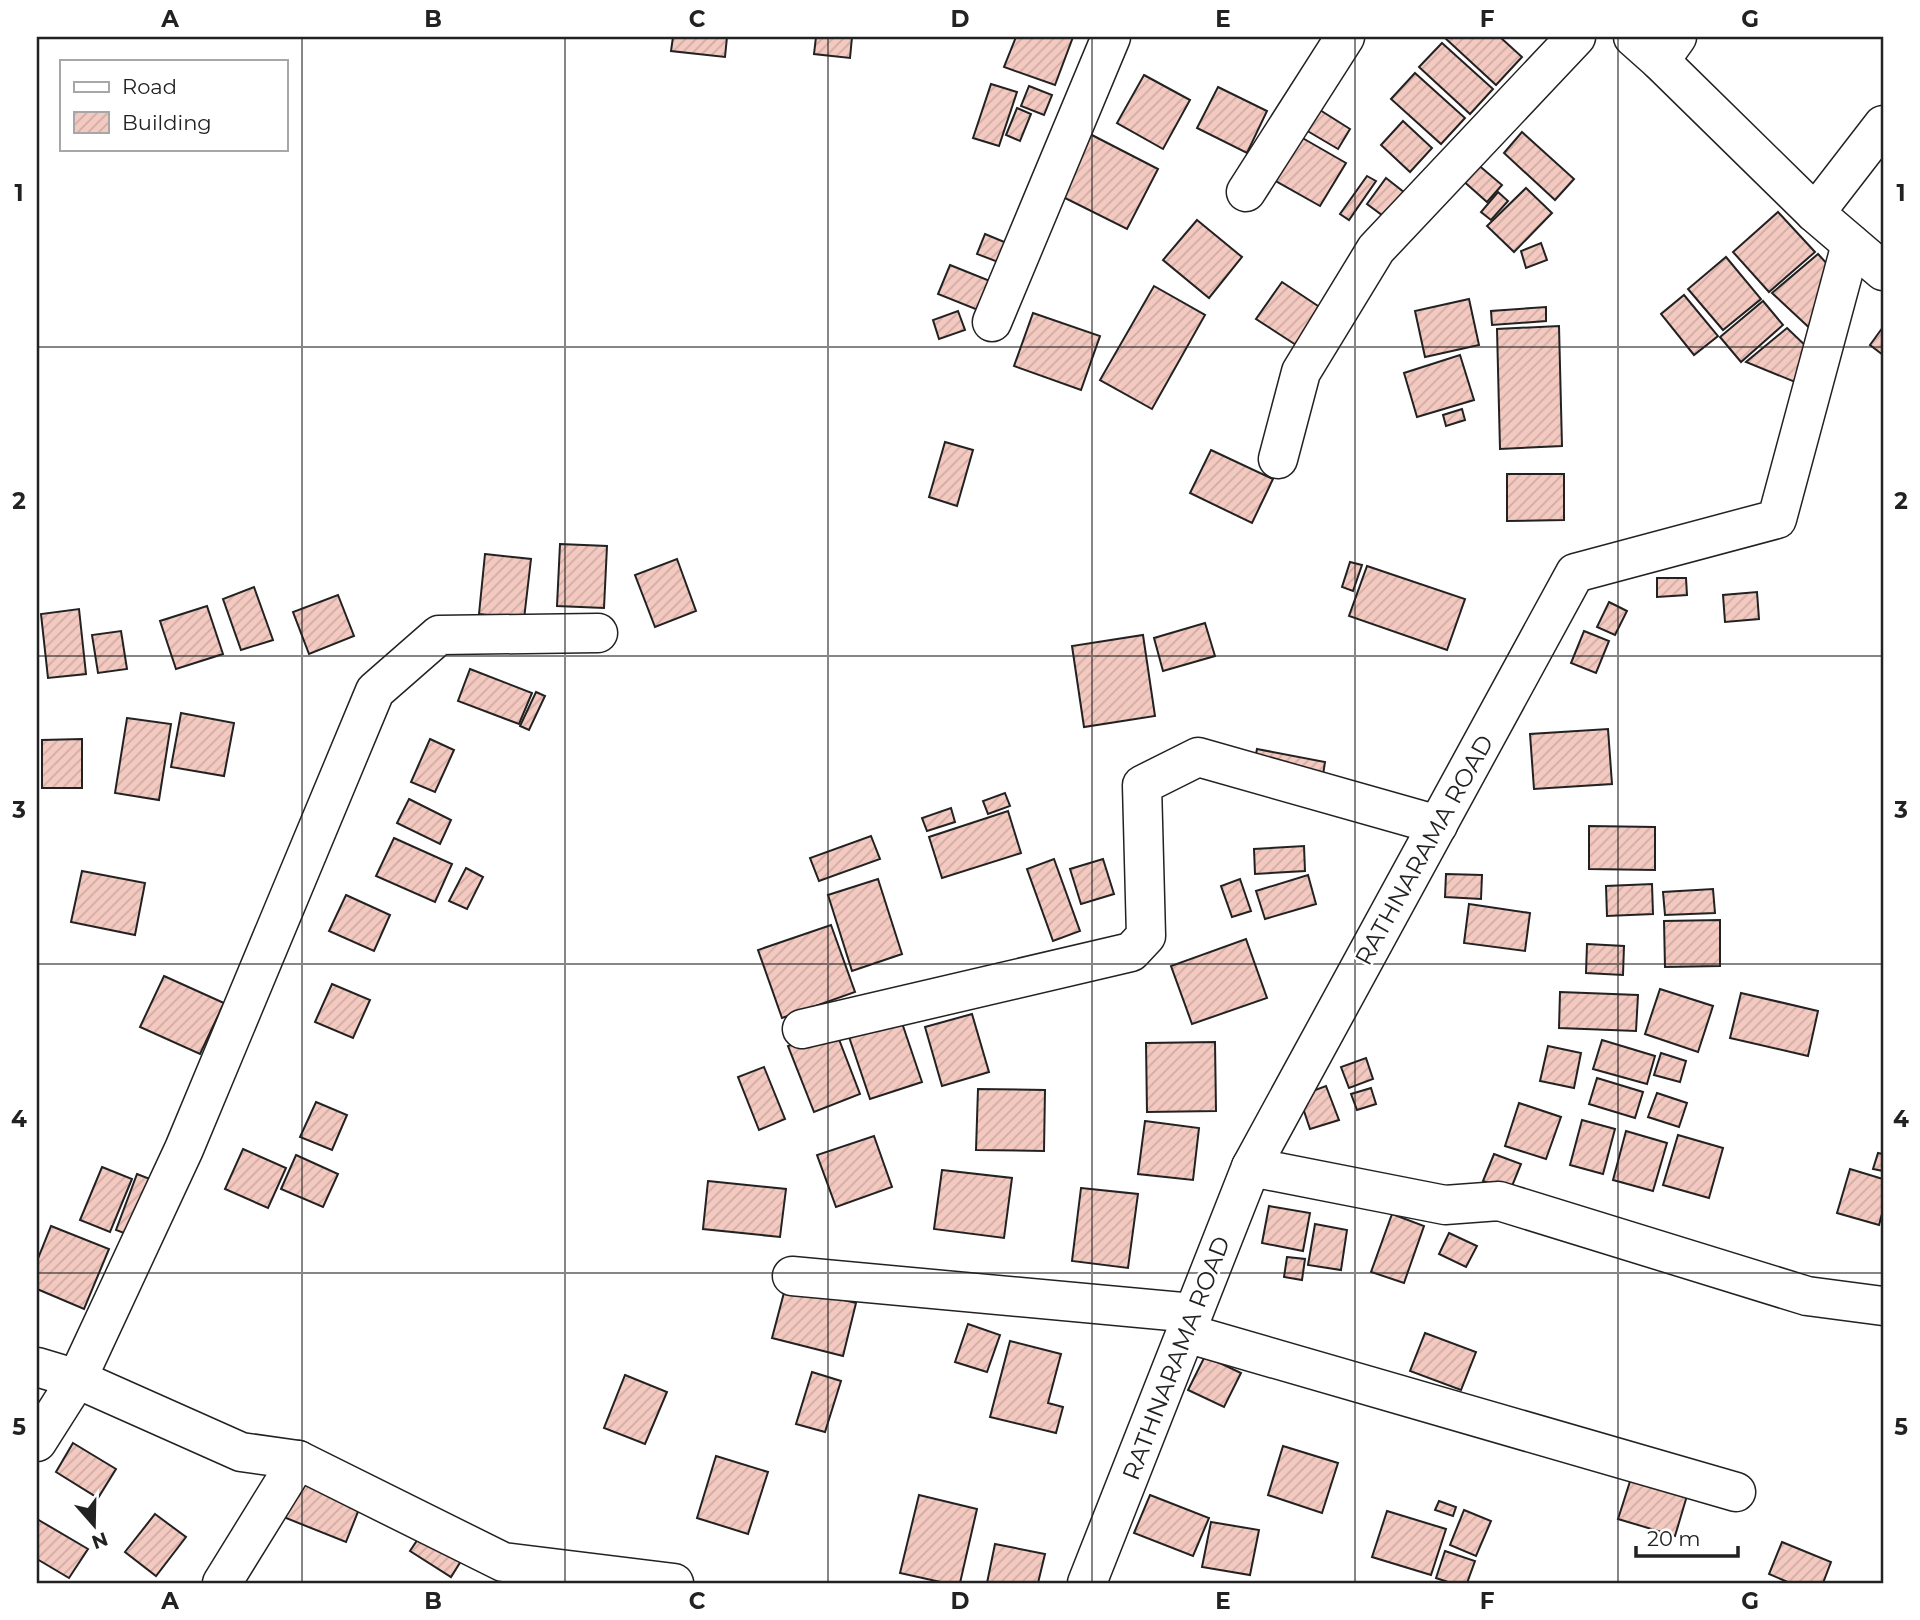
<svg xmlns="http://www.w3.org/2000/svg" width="1920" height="1620" viewBox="0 0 1920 1620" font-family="Montserrat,sans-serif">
<defs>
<pattern id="building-hatch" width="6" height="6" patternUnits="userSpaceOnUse" patternTransform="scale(1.75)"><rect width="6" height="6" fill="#f3c9c0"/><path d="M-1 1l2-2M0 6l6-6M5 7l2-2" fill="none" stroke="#d0aca5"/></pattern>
</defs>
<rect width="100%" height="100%" fill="#fff"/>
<!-- building -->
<g fill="url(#building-hatch)" stroke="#222" stroke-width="2">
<path d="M673,37H727L725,57L671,51Z"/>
<path d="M816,37H852L850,58L814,54Z"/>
<path d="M1016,37H1073L1055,85L1004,67Z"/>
<path d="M1446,37H1500L1522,57L1496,85L1445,38Z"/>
<path d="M1442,43L1493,89L1470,114L1419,67Z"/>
<path d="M1415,73L1465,118L1441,144L1391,99Z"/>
<path d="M1144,75L1190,100L1163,149L1117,123Z"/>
<path d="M991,84L1017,92L999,146L973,138Z"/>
<path d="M1029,86L1052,95L1044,115L1021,106Z"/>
<path d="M1218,87L1267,111L1247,153L1197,128Z"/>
<path d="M1312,105L1350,129L1338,149L1299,126Z"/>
<path d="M1017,108L1031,114L1020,141L1006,135Z"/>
<path d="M1403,121L1432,148L1410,172L1381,145Z"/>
<path d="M1522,132L1574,179L1555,200L1504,153Z"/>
<path d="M1088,133L1158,169L1127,229L1057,194Z"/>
<path d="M1299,136L1346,163L1320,206L1274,180Z"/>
<path d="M1476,163L1502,185L1487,202L1461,179Z"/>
<path d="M1367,176L1376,181L1349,220L1340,214Z"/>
<path d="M1386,178L1405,193L1386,218L1367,204Z"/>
<path d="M1526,188L1552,213L1514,252L1487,226Z"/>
<path d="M1498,192L1508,201L1491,220L1481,212Z"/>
<path d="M1778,212L1815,252L1769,292L1733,252Z"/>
<path d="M1197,220L1242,257L1209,298L1163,260Z"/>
<path d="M985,234L1014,246L1006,265L977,254Z"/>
<path d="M1541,243L1547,260L1526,268L1521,251Z"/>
<path d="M1818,254L1830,267L1816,334L1772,293Z"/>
<path d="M1726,257L1761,299L1723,330L1688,289Z"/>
<path d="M950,265L995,283L983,312L938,294Z"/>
<path d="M1282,282L1321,308L1296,345L1256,319Z"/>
<path d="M1154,286L1205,315L1152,409L1100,380Z"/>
<path d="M1684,295L1718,336L1694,355L1661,314Z"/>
<path d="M1469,299L1479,345L1425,357L1415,311Z"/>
<path d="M1763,301L1783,325L1741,362L1720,337Z"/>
<path d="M1546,307V321L1492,325L1491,311Z"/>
<path d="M958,311L965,330L939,339L933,320Z"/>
<path d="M1033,313L1100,336L1081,390L1014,366Z"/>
<path d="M1559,326L1562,446L1500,449L1497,329Z"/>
<path d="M1883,327V355L1870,345Z"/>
<path d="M1787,328L1810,350L1800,384L1746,362Z"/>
<path d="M1460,355L1474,400L1417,417L1404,373Z"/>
<path d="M1462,409L1465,420L1446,426L1443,415Z"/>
<path d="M945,442L973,450L957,506L929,497Z"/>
<path d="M1211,450L1273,479L1252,523L1190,493Z"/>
<path d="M1507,474H1564V520L1507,521Z"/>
<path d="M560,544L607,546L604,608L557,606Z"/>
<path d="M485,554L531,559L524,619L479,614Z"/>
<path d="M677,559L696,611L655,627L635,575Z"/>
<path d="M1350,562L1362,565L1353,591L1342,587Z"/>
<path d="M1367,566L1465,599L1447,650L1349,616Z"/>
<path d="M1657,578H1686L1687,595L1657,597Z"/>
<path d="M254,587L273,640L241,650L223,599Z"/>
<path d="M1757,592L1759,619L1725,622L1723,595Z"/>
<path d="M338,595L354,636L309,654L293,612Z"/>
<path d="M1609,602L1627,611L1615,635L1597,627Z"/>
<path d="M207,606L223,654L176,669L160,621Z"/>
<path d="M79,609L86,674L48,678L41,614Z"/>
<path d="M1205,623L1215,656L1163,671L1154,638Z"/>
<path d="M121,631L127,669L98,673L92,635Z"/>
<path d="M1584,631L1609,641L1596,673L1571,663Z"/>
<path d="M1143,635L1155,716L1084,727L1072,646Z"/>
<path d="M470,669L532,693L519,724L458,701Z"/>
<path d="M536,692L545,696L529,730L520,726Z"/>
<path d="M181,713L234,723L224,776L171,767Z"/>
<path d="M127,718L171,724L159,800L115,793Z"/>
<path d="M1608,729L1612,784L1534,789L1530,734Z"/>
<path d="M82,739V788H42V740Z"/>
<path d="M430,739L454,750L435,792L411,782Z"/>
<path d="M1257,749L1325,762L1322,781L1253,769Z"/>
<path d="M1005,793L1010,806L988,814L983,801Z"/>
<path d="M409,799L451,820L440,844L397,823Z"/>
<path d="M951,808L955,822L927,831L922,818Z"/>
<path d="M1008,811L1021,853L942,878L929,837Z"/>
<path d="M1589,826L1655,827V870L1589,869Z"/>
<path d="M871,836L880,859L819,881L810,858Z"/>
<path d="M394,838L452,864L435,902L376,876Z"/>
<path d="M1304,846L1305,871L1255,874L1254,849Z"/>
<path d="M1054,859L1080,931L1053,941L1027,869Z"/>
<path d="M1103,859L1114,894L1081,904L1070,869Z"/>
<path d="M466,868L483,877L467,909L449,901Z"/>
<path d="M82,871L145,883L135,935L71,922Z"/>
<path d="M1446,874L1482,875L1481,899L1445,897Z"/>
<path d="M1308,875L1316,904L1265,919L1256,891Z"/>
<path d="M878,879L902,954L852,971L828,895Z"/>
<path d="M1240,879L1251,911L1232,917L1221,886Z"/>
<path d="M1652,884L1653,914L1607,916L1606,886Z"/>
<path d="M1713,889L1715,913L1665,915L1663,892Z"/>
<path d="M346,895L390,915L374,951L329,931Z"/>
<path d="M1469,904L1530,913L1525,951L1464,943Z"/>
<path d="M1720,920V966L1665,967L1664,921Z"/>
<path d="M831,925L855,992L782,1018L758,950Z"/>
<path d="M1246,939L1267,998L1192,1024L1171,966Z"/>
<path d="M1587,944L1624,946L1623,975L1586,973Z"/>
<path d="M164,976L224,1003L200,1054L140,1027Z"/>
<path d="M332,984L370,1000L353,1038L315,1022Z"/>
<path d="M1660,989L1713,1006L1698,1052L1645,1034Z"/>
<path d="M1560,992L1638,995L1636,1031L1559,1028Z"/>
<path d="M1741,993L1818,1011L1808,1056L1730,1038Z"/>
<path d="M972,1014L989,1072L942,1086L925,1027Z"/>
<path d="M900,1017L922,1082L870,1099L848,1034Z"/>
<path d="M835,1029L860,1094L814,1112L788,1046Z"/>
<path d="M1602,1040L1655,1056L1647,1084L1593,1069Z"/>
<path d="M1215,1042L1216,1111L1147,1112L1146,1043Z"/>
<path d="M1548,1046L1581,1053L1574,1088L1540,1081Z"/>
<path d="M1661,1053L1686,1061L1680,1082L1654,1075Z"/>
<path d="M1366,1058L1373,1079L1349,1088L1341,1067Z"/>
<path d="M764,1067L785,1119L759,1130L738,1077Z"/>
<path d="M1597,1078L1643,1092L1635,1118L1589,1104Z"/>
<path d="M1326,1086L1339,1120L1310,1129L1299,1096Z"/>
<path d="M1371,1088L1376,1104L1357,1110L1351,1094Z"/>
<path d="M978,1089L1045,1090L1044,1151L976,1150Z"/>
<path d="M1657,1093L1687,1103L1679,1127L1648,1117Z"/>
<path d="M316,1102L347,1115L332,1150L300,1137Z"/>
<path d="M1519,1103L1561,1117L1546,1159L1505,1146Z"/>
<path d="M1582,1120L1615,1129L1603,1174L1570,1165Z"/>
<path d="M1145,1121L1199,1128L1193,1180L1138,1174Z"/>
<path d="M1626,1131L1667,1143L1653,1191L1613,1180Z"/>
<path d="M1678,1135L1723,1148L1709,1198L1663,1185Z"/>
<path d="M874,1136L892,1187L836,1207L817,1155Z"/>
<path d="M243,1149L286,1168L268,1208L225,1189Z"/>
<path d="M1878,1153L1883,1154V1171L1873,1169Z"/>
<path d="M1494,1154L1521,1164L1510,1191L1483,1181Z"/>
<path d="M296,1155L338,1174L323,1207L281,1189Z"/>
<path d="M102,1167L132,1179L110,1232L80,1220Z"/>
<path d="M1850,1169L1883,1179V1210L1879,1225L1837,1213Z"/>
<path d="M942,1170L1012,1178L1004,1238L934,1229Z"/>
<path d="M137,1174L150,1179L129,1235L116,1230Z"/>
<path d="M708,1181L786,1189L780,1237L703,1229Z"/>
<path d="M1081,1188L1138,1194L1128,1268L1072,1261Z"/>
<path d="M1269,1206L1310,1213L1303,1251L1262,1243Z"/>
<path d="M1392,1214L1424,1226L1404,1283L1371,1272Z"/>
<path d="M1315,1224L1347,1230L1341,1270L1308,1265Z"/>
<path d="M51,1226L109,1249L84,1309L37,1289V1261Z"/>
<path d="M1449,1233L1477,1246L1466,1267L1439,1254Z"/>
<path d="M1287,1257L1305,1259L1302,1280L1284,1277Z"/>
<path d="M786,1285L856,1303L843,1356L772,1338Z"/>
<path d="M968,1324L1000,1335L987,1372L955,1362Z"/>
<path d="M1425,1333L1476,1352L1461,1390L1410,1371Z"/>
<path d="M1010,1341L1061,1354L1048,1403L1063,1407L1056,1433L990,1417Z"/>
<path d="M1205,1356L1241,1373L1224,1407L1188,1390Z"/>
<path d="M812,1372L841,1381L825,1432L796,1424Z"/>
<path d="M625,1375L667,1392L645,1444L604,1428Z"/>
<path d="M73,1443L116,1469L98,1498L56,1472Z"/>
<path d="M1283,1446L1338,1463L1322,1513L1268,1495Z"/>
<path d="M716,1456L768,1472L748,1534L697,1518Z"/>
<path d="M301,1468L365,1494L346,1542L281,1516Z"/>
<path d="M1633,1472L1689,1489L1675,1536L1618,1519Z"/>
<path d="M919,1495L977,1509L960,1583H945L900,1573Z"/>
<path d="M1150,1495L1209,1518L1193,1556L1134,1533Z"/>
<path d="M1439,1501L1456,1507L1453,1516L1435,1510Z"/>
<path d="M1464,1510L1491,1521L1476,1556L1450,1545Z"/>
<path d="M1387,1511L1446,1529L1431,1575L1372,1557Z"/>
<path d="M155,1514L186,1537L156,1576L125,1552Z"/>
<path d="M37,1519L88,1549L69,1578L37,1559Z"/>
<path d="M1211,1522L1259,1530L1250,1575L1202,1567Z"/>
<path d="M426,1527L466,1553L451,1577L410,1551Z"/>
<path d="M1782,1542L1831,1562L1823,1583H1790L1769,1574Z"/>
<path d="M995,1544L1045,1554L1038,1583H987Z"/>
<path d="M1445,1551L1475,1561L1467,1583H1451L1436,1578Z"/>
</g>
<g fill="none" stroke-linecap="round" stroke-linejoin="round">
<defs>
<g id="minor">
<path d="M1660,61L1677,37"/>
<path d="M1246,192L1345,37"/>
<path d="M1815,213L1883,125"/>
<path d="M992,322L1111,37"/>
<path d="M1278,459L1301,372L1376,249L1576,37"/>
<path d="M802,1029L1131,952L1146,936L1142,785L1198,757L1438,825"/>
<path d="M1251,1167L1445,1205L1499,1201L1807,1296L1883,1306"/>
<path d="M792,1276L1193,1313"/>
<path d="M1186,1333L1736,1492"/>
<path d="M37,1367L77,1379L241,1452L298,1460L503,1562L674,1583"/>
<path d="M37,1442L77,1379L184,1149L375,691L439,635L598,633"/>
<path d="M222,1583L298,1460"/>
<path d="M1087,1583L1251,1167L1575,573L1777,519L1851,244"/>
</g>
<path id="major" d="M1633,37L1660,61L1815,213L1883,271"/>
</defs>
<!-- minor casing -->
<use href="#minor" stroke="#222" stroke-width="41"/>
<!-- major casing -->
<use href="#major" stroke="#222" stroke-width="41"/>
<!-- minor -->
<use href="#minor" stroke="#fff" stroke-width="38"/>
<!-- major -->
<use href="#major" stroke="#fff" stroke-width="38"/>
</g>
<!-- grid -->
<path fill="none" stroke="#222" stroke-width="2" stroke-opacity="0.55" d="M302,37V1583M565,37V1583M828,37V1583M1092,37V1583M1355,37V1583M1618,37V1583M37,347H1883M37,656H1883M37,964H1883M37,1273H1883"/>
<g text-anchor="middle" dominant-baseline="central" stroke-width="5" stroke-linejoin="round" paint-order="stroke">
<!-- street labels -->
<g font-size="24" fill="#222" stroke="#fff">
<text transform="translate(1424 850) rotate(-61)">RATHNARAMA ROAD</text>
<text transform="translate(1176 1358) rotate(-69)">RATHNARAMA ROAD</text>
</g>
</g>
<!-- border -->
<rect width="1920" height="1620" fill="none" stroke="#ffffff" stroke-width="77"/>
<!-- legend -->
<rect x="60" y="60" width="228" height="91" fill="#ffffff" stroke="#a7a7a7" stroke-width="2"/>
<rect x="74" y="82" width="35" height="10" fill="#ffffff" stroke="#a7a7a7" stroke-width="2"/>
<text x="122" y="94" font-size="21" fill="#222222">Road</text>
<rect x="74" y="112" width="35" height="21" fill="url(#building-hatch)" stroke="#a7a7a7" stroke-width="2"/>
<text x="122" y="130" font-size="21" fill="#222222">Building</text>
<!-- north arrow -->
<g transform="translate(94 1525) rotate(160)" stroke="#ffffff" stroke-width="5" paint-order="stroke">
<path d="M0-5L12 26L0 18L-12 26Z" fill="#222222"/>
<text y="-10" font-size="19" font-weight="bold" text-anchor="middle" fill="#222222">N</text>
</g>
<!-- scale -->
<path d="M1636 1546v10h102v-10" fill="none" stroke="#222222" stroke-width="3.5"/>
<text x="1647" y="1546" font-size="21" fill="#222222" stroke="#ffffff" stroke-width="5" paint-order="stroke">20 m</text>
<rect x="38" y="38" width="1844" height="1544" fill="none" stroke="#222" stroke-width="2.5"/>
<g font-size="23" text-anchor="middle" font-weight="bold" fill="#222">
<text x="170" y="27">A</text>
<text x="433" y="27">B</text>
<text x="697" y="27">C</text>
<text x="960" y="27">D</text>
<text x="1223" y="27">E</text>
<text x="1487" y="27">F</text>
<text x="1750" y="27">G</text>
<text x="19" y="201">1</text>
<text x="1901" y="201">1</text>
<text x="19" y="509">2</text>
<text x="1901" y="509">2</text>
<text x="19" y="818">3</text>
<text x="1901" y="818">3</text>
<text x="19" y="1127">4</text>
<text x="1901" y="1127">4</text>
<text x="19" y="1435">5</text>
<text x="1901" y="1435">5</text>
<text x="170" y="1609">A</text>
<text x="433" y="1609">B</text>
<text x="697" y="1609">C</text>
<text x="960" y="1609">D</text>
<text x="1223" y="1609">E</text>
<text x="1487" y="1609">F</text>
<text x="1750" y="1609">G</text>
</g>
</svg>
